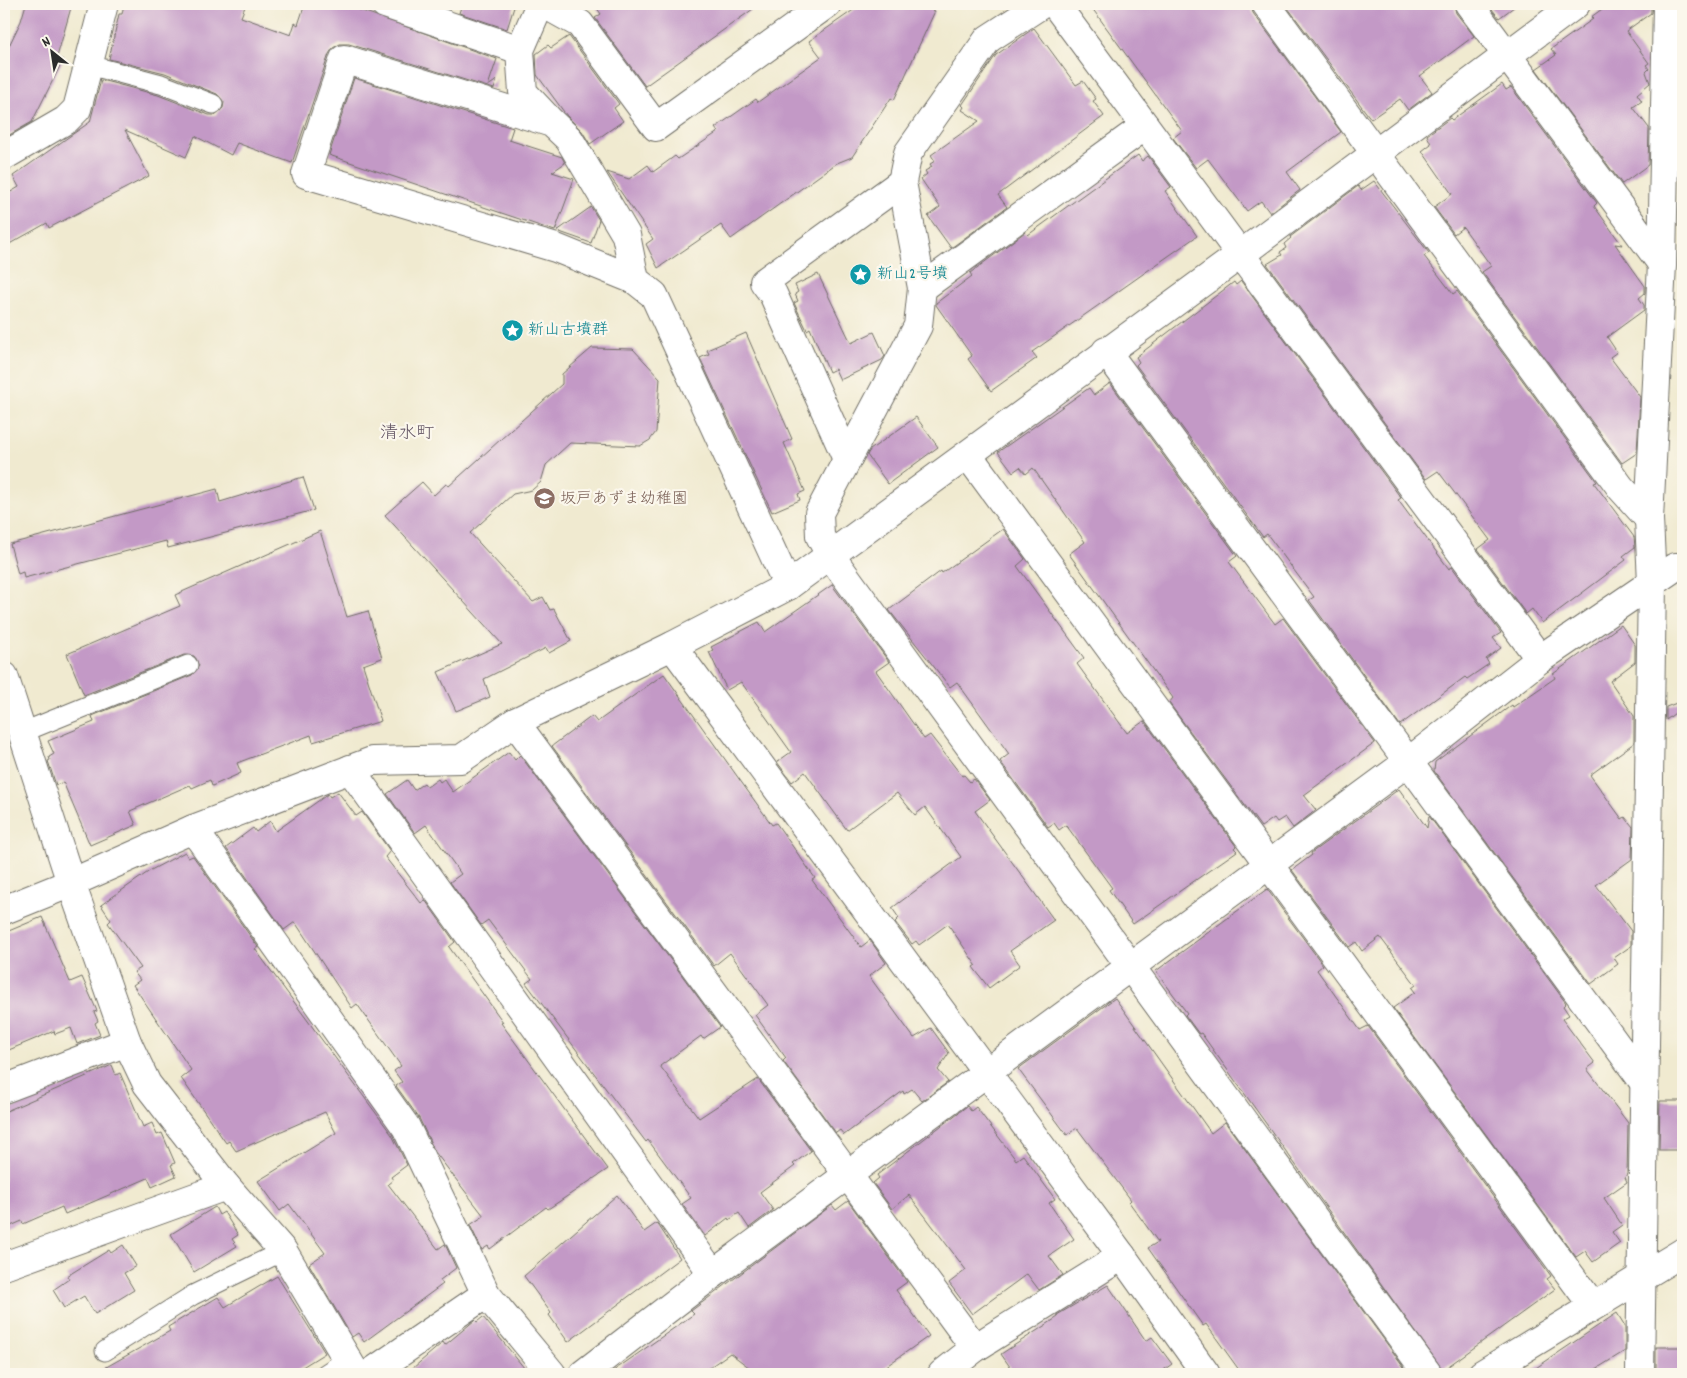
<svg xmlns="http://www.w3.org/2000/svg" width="1687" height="1378" viewBox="0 0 1687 1378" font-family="Dekko,'Klee One',sans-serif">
<rect width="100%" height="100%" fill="#fbf7ec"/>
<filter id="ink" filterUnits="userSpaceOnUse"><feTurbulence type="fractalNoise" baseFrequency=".02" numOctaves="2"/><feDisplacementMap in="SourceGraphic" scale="10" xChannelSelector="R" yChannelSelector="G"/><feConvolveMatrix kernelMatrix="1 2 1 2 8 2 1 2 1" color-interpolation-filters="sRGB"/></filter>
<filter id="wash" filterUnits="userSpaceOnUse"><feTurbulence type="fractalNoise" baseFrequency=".0096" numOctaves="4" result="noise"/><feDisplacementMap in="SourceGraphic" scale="20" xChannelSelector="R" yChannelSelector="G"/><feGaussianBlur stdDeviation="1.12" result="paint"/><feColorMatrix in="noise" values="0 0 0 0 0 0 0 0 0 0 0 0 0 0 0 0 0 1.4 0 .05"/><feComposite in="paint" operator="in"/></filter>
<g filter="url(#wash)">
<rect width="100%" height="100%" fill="#f0ead0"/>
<g id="blocks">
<!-- building -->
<g fill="#c399c6">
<path d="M26,4H72L57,57L63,60L32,122L4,138V56L21,21Z"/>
<path d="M124,4H246L241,17L291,35L295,23L298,25L305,4H343L497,59L488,86L497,80L494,89L349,44H340L333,48L329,54L292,163L237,143L231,155L195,136L186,157L125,130L149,176L49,228L47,223L4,247V196L19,187L13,176L90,122L101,80L158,95L209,115H215L223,108L224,102L217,94L165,73L109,59L119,14H122Z"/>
<path d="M462,4H515L507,29L459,13Z"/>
<path d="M594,4H760L645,86L595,18L601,14Z"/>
<path d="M862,4H920L935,11L894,100L891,98L852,157L837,163L731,239L721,225L658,268L646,244L653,239L607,172L629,179L648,165L653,172L675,156L678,159L718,132L715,128L756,99L758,102L821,57L809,41Z"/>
<path d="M1089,4H1251L1253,13L1341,132L1287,172L1300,190L1270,213L1261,201L1247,211L1208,159L1196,168L1173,138L1182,131Z"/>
<path d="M1285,4H1454L1456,13L1474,36L1420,76L1432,92L1408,110L1400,99L1371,119Z"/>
<path d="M1488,4H1518L1499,18Z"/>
<path d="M1609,4H1651V13L1626,31L1649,63L1646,65L1649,69L1646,72L1650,83L1637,94L1642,101L1633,107L1649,128L1648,165L1622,184L1536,69L1556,55L1551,49L1593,19L1591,17Z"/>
<path d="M1034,28L1076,85L1083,81L1096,99L1093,101L1104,116L998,195L1007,207L951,248L928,216L940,207L921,179L927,174L925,171L932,167L930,164L935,161L931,155L979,121L962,110L964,107L962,105L996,55Z"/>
<path d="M569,36L619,104L614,108L623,121L590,144L582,131L567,116L537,75L536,54L548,45L551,48Z"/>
<path d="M354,78L513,128L509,140L562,157L565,163L552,172L574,179L555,231L329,155Z"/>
<path d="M1502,84L1506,90L1511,87L1597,203L1594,206L1622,245L1615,244L1645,286V293L1639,298L1644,305V310L1607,337L1617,352L1610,357L1640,397L1637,453L1622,463L1482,272L1491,266L1463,227L1454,234L1434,207L1452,194L1422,151L1431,144L1427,135L1450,118L1452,120Z"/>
<path d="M1138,155L1142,161L1148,156L1171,187L1165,191L1197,236L1032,352L1037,358L991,391L968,359L972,356L936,305V303L972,276L970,273L1025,232L1028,235Z"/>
<path d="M1374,181L1429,253L1424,256L1453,294L1457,291L1597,482L1594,483L1634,537L1635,547L1623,556L1626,560L1542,623L1532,609L1526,614L1478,549L1490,540L1438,471L1426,479L1267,264L1282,255L1280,252L1286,248L1284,244L1291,238L1290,237L1358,186L1361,190Z"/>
<path d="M591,207L599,220L591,243L557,231Z"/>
<path d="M818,274L851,343L874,332L885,356L882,360L840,380L835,369L829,372L810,328L807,330L794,303L798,301L795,294L798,292L795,285Z"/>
<path d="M1241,281L1401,498L1398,500L1449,569L1452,567L1501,633L1493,638L1501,648L1486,659L1489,664L1467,679L1465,677L1400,725L1309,600L1314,597L1267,534L1263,537L1136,365L1139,362L1136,357L1234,282L1236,285Z"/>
<path d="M746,333L792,439L784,443L805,491L798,494L800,500L772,512L700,358L709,354L707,350Z"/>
<path d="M592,348L633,349L660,378L656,432L650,440L640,446L570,443L546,465L541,482L532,490L513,494L470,533L533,602L543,597L550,610L554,609L571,641L549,653L546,648L484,679L490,697L456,711L438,672L502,644L385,515L422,482L434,495L446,484L449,486L562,384V374Z"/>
<path d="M1110,383L1237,556L1229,562L1275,624L1283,618L1375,743L1304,795L1316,810L1293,828L1285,817L1277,822L1274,818L1261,827L1169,703L1173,698L1069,554L1085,542L1033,468L1026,474L1020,467L1013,472L998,452L1089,388L1094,395Z"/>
<path d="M916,417L938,447L888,484L867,455L870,450Z"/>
<path d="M303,477L314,510L168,548L166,541L24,578L23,572L18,574L10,544L217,489L220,502Z"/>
<path d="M1003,529L1025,559L1017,566L1084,658L1077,664L1127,733L1144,721L1236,846L1234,848L1237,851L1133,924L1109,890L1112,888L1066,825L1059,830L1054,823L1048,827L1000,761L1009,754L957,682L950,687L889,610L941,571L942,573Z"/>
<path d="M320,531L347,617L368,611L382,658L363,665L381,721L313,742L311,735L237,763L241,773L212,786L210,780L192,788L190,785L130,811L136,825L90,845L63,782L56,785L48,761L50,760L49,757L54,754L48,741L94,722L92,716L192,675L199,666L194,656L184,655L84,695L67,654L180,606L175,595Z"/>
<path d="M832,585L889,662L876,671L924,739L930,735L962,776L964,775L970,782L974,779L990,800L975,811L1054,920L1010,951L1020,965L989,988L973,967L976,965L948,924L919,945L916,941L912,944L895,922L899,918L892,908L961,857L925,807L915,815L897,793L847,830L805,772L792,782L777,762L791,752L741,682L727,690L709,652L713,650L711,647L759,622L765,632Z"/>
<path d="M1621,625L1635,645V662L1610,681L1634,716V743L1590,775L1622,819L1625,817L1633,827L1632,859L1596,885L1631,931V946L1614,958L1618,964L1591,984L1434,771L1435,762L1512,705L1513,707L1555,678L1553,674Z"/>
<path d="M664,674L772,825L776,823L815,878L812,880L861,947L870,940L886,963L869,976L914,1038L931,1028L949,1053L938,1070L948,1082L922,1101L912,1089L904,1094L903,1091L844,1135L840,1130L836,1133L783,1061L786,1058L755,1015L768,1005L730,953L714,966L552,746L592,716L597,722Z"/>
<path d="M1682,701L1683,707L1666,720V707Z"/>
<path d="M509,752L515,760L520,755L720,1027L703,1039L701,1036L660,1066L699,1118L758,1079L811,1151L793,1164L795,1166L760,1192L773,1210L749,1228L739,1213L729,1220L728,1218L705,1236L682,1204L691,1198L648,1140L646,1142L526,983L532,979L488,920L481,925L450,882L461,874L426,825L415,833L387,794L407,780L414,790L424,783L427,787L438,779L440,782L444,779L453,792Z"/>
<path d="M1399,789L1427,828L1429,816L1566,1003L1563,1006L1569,1015L1562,1019L1595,1063L1587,1069L1628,1123L1627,1174L1625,1177L1627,1182L1604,1198L1622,1225L1612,1232L1620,1243L1593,1262L1585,1251L1576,1257L1393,1008L1415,992L1412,988L1416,985L1380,937L1362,951L1356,942L1349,947L1292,870L1312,855L1311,853Z"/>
<path d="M338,792L356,816L362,812L390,851L385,857L421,903L425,900L455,942L449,947L503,1022L501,1023L608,1169L548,1209L546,1207L490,1249L488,1246L482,1250L470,1225L484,1216L435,1152L419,1118L396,1086L402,1082L394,1071L401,1066L357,1004L352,1008L295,922L284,930L226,848L253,828L256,832L270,821L276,831L328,794L330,797Z"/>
<path d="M185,852L188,858L193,856L258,947L255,949L392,1135L407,1165L391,1177L393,1180L388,1184L438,1249L445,1244L456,1268L440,1280L443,1284L364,1342L358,1333L352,1337L309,1264L325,1253L289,1204L280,1211L258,1181L336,1133L325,1112L236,1151L229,1141L226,1143L181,1078L191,1070L133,985L140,980L134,972L141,968L108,923L111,920L101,905L151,870Z"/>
<path d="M1267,889L1323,965L1317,970L1360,1030L1368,1026L1551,1276L1547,1279L1555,1289L1443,1370L1201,1033L1199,1034L1185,1015L1187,1013L1156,971Z"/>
<path d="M42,917L70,982L82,977L97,1011L94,1012L98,1021L95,1023L100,1035L77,1044L71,1028L55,1034L54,1031L4,1052V933Z"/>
<path d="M1115,998L1211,1133L1225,1122L1409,1374H1242L1206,1324L1203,1326L1148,1248L1158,1242L1129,1202L1131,1200L1077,1128L1067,1135L1018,1069Z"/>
<path d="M112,1065L116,1075L120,1073L143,1127L152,1123L157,1135L162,1133L175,1163L171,1165L176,1176L152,1187L148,1178L65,1214L62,1207L23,1224L22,1221L4,1229V1112Z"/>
<path d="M1660,1101H1683V1150H1659Z"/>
<path d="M967,1106L971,1111L976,1107L1016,1160L1023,1155L1055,1199L1049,1203L1074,1239L1049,1256L1063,1275L1039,1290L1027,1274L972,1314L949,1283L966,1270L909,1195L892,1209L873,1183L879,1178L877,1175Z"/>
<path d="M617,1195L644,1232L657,1223L680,1258L568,1342L549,1315L551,1313L524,1276Z"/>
<path d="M848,1201L907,1282L896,1290L929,1336L875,1374H758L730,1353L700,1374H609L694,1314L691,1311L832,1205L836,1210Z"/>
<path d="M215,1207L219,1215L224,1212L238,1235L232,1239L237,1246L194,1272L171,1234Z"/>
<path d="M123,1245L136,1266L124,1273L134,1290L95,1314L84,1296L64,1308L53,1290L69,1279L67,1276L109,1250L111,1253Z"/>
<path d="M277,1276L325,1353L291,1374H94L170,1331L168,1327L218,1297L225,1307Z"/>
<path d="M1108,1285L1146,1341L1152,1337L1172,1364L1158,1374H1015L1001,1354L1058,1317L1057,1315Z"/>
<path d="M1617,1313L1625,1326V1351L1588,1374H1527Z"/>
<path d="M483,1317L529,1374H406L441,1344L443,1342L445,1345L475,1320L477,1322Z"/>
<rect x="1656" y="1347" width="27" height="27"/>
</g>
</g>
</g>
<g filter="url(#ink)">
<use href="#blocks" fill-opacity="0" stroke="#706e65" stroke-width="1"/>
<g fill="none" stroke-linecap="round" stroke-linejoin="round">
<defs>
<g id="lane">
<path d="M89,65L161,84L213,104"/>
<path d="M21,733L188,665"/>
<path d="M105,1351L193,1295L283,1251"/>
<path d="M325,1374L348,1359"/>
</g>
<g id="street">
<path d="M385,4L520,50"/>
<path d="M540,4L520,50L523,92L551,122"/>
<path d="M544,4L580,24L656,127L827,4"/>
<path d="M1042,4L988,39L908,153L902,182L922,288L918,326L819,513L820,536L830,555L1428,1374"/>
<path d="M1055,4L1540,659"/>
<path d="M1266,4L1621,488L1649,519"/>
<path d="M1469,4L1662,264"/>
<path d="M4,156L66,120L77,109L104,4"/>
<path d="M635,280L626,235L569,139L552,123L344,59L306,174L556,248L635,280L654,295L788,586"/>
<path d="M922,288L1145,126"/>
<path d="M1106,351L1643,1081"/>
<path d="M968,455L1593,1306"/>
<path d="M847,459L773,294L764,282L902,182"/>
<path d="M672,646L1122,1256L1206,1374"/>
<path d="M4,676L71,883L127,1042L147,1084L226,1186L283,1251L356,1374"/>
<path d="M515,722L975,1348"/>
<path d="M350,769L713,1274"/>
<path d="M193,829L406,1127L486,1294L552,1374"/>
<path d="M4,910L71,883L193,829L372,761L461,759L515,722L672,646L788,586L1241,254L1576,4"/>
<path d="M4,1089L127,1042"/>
<path d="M4,1266L226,1186"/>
<path d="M369,1374L486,1294"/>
<path d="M583,1374L713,1274L1408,762L1540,659L1675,567H1683"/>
<path d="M942,1374L975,1348L1122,1256"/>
<path d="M1482,1374L1683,1252"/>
<path d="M1640,1374L1652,582L1649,519L1662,264L1667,4"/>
</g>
</defs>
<!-- lane casing -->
<use href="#lane" stroke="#706e65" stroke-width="21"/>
<!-- street casing -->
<use href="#street" stroke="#706e65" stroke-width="30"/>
<!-- lane -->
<use href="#lane" stroke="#fff" stroke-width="19"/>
<!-- street -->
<use href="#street" stroke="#fff" stroke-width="28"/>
</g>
</g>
<!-- icons -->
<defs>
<symbol id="sight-disc" viewBox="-11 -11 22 22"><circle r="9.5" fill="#0f9aa8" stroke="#fbf7ec"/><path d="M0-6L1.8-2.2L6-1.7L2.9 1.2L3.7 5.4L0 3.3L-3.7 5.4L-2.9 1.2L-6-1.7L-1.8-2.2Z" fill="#fff"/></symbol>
<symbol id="school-disc" viewBox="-11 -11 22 22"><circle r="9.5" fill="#8d6e63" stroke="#fbf7ec"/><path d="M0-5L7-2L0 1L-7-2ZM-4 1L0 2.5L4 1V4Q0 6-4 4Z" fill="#fff"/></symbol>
</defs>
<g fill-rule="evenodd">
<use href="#sight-disc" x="848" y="262" width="25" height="25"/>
<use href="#sight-disc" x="500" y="318" width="25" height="25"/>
<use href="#school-disc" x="532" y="486" width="25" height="25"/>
</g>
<g text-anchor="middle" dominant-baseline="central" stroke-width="4.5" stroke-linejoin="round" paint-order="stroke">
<!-- culture labels -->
<g font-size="16" fill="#0d838f" stroke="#fbf7ec" text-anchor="start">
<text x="877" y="274">新山2号墳</text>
<text x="528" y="330">新山古墳群</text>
</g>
<!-- education labels -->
<g font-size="16" fill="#785e54" stroke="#fbf7ec" text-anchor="start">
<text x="560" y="499">坂戸あずま幼稚園</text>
</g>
<!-- neighbourhood labels -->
<g font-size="18" fill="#605261" stroke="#fbf7ec">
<text x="407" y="434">清水町</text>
</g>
</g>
<!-- margin -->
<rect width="1687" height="1378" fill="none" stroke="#fbf7ec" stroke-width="20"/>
<!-- north arrow -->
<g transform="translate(52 52) rotate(330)" stroke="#fbf7ec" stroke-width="4" paint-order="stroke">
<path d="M0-4L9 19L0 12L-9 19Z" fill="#2b2b2b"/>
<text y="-8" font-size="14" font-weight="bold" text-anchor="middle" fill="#2b2b2b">N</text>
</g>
</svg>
